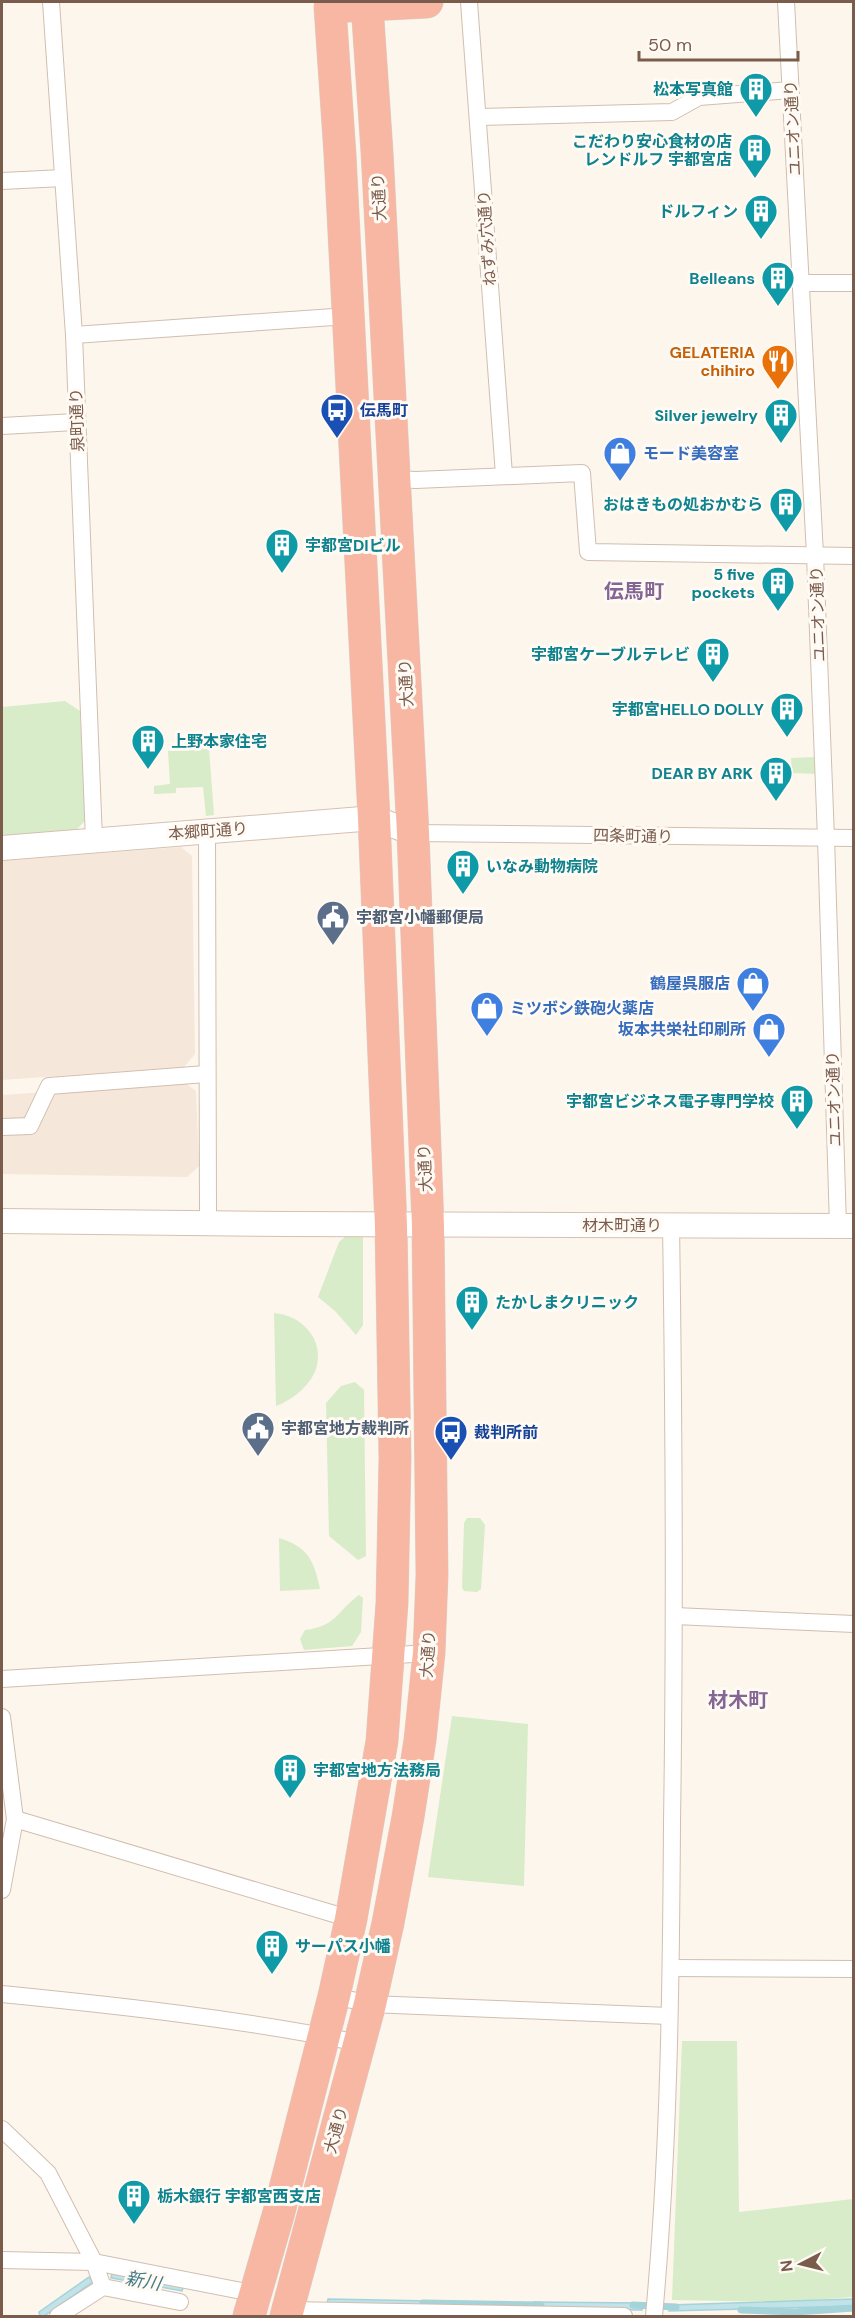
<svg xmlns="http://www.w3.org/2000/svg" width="855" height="2318" viewBox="0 0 855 2318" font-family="'DM Sans','Noto Sans JP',sans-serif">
<rect width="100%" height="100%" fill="#fdf6ec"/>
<!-- residential -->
<g fill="#f5e8da">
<path d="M181,847L192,856L195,1054L184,1067L2,1080V861Z"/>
<path d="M184,1082L196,1091L199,1166L187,1177L2,1174V1095Z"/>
</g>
<!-- green -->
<g fill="#d8ecc9">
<path d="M65,701L80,711L85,821L73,833L2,838V707Z"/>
<path d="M209,748L214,815L206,816L203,787L176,788V793L154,794V786L170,784L168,751Z"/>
<path d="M816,757L817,774L792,773L791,758Z"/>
<path d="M353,1230L363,1237V1325L356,1335L335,1311L318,1297L339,1242Z"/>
<path d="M274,1313C302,1315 325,1340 316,1369C310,1386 292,1400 276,1406Z"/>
<path d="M355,1382L364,1390L366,1556L358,1560L329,1536L326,1403L341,1386Z"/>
<path d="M467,1518H480L485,1525L481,1589L477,1592L464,1591L462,1588L464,1523Z"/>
<path d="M279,1538C309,1547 314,1562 320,1589L280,1591Z"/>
<path d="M359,1595L363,1598L361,1632L352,1646L304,1650L300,1639L305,1630C337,1626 336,1612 359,1595Z"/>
<path d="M452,1716L528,1724L524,1886L428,1877Z"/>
<path d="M682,2041H737L739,2212L853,2199V2297L785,2302L672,2300Z"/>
</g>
<!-- water -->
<g fill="#bfe3e8" stroke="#a5d3da" stroke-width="1.5">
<path d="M112,2272L184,2285L182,2291L111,2278Z"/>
<path d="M89,2277L93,2282L44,2316H40L39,2312Z"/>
<path d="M328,2299L431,2301V2307L327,2304Z"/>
<path d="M853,2299V2306L669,2311V2305Z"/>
<path d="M534,2302L642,2303V2310L535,2309Z"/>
</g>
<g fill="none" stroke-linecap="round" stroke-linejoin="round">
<!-- stream -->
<g stroke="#a5d3da" stroke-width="7">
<path d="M423,2303L541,2305"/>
<path d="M633,2305L676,2307"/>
<path d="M741,2310L795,2312L854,2308"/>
</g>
<defs>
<g id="street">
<path d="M51,2L74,335L94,840"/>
<path d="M469,2L504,475"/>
<path d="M786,2L815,555L826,838L838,1226"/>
<path d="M478,117L672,112L699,97L791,90"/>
<path d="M2,181L63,178"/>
<path d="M801,283H854"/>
<path d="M74,335L348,316"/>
<path d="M2,426L76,422"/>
<path d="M394,479L416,480L582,473L588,552L854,556"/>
<path d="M207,831L208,1212"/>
<path d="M413,833L854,838"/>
<path d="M2,1127L30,1126L49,1086L206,1074"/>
<path d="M675,1616L854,1624"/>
<path d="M2,1679L429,1653"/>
<path d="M2,1717L15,1819L2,1890"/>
<path d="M15,1819L351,1919"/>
<path d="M671,1968L854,1969"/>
<path d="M2,1994C122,2006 241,2019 359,2043"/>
<path d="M334,1996L370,2004L669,2016"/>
<path d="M2,2129L48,2173L94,2262L103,2287"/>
<path d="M2,2260L94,2262L257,2294"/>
<path d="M289,2310L624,2316"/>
<path d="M58,2316L103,2287L180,2302"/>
<path d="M654,2316C669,2152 671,1988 672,1823C675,1623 674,1424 671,1224"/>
</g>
<g id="secondary">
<path d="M2,848L374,818L413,833"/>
<path d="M2,1221C286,1225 569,1226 854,1226"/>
</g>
<g id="highway">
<path d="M249,2316L279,2212L334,1996L351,1919L382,1741L392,1603L395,1458L391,1226L374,818L340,155L330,7L427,2"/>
<path d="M286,2316L370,2004L388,1923L408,1817L420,1740L429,1653L432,1575L428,1226L413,833L377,152L367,5"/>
</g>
</defs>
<!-- street casing -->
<use href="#street" stroke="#d1beb0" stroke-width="18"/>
<!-- secondary casing -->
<use href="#secondary" stroke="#d6c0b0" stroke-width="26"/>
<!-- highway casing -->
<use href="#highway" stroke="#dad1cd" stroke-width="33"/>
<!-- street -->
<use href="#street" stroke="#fff" stroke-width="16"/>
<!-- secondary -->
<use href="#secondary" stroke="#fff" stroke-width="24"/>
<!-- highway -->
<use href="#highway" stroke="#f7b7a3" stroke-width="32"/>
</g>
<!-- icons -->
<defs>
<symbol id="building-pin" viewBox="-11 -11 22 30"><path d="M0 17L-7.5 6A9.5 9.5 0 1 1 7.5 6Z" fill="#0f9aa8" stroke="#fffaf3"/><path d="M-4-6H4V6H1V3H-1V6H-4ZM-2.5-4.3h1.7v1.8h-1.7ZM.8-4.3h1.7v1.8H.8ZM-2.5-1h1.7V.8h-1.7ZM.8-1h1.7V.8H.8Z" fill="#fff"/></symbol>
<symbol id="restaurant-pin" viewBox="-11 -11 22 30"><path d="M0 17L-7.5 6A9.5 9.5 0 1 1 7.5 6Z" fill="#e8710a" stroke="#fffaf3"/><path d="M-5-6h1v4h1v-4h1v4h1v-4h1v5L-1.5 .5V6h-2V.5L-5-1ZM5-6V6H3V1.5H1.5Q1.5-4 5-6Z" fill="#fff"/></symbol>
<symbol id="bus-pin" viewBox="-11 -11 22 30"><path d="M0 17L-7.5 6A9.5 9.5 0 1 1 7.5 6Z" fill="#1a4fb4" stroke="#fffaf3"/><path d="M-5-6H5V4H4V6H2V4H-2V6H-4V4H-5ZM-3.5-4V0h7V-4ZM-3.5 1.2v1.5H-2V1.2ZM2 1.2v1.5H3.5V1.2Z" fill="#fff"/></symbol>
<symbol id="shop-pin" viewBox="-11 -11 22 30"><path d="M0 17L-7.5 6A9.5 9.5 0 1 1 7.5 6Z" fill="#3f7fe0" stroke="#fffaf3"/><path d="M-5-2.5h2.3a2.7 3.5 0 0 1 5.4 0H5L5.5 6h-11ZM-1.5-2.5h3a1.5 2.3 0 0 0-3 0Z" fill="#fff"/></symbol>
<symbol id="civic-pin" viewBox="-11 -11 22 30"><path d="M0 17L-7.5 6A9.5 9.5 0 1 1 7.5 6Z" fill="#5c6f8a" stroke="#fffaf3"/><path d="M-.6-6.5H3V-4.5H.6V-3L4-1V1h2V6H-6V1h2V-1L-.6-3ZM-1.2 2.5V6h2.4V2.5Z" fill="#fff"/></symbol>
</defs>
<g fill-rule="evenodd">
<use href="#building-pin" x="737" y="70" width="38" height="52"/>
<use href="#building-pin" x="736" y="131" width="38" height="52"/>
<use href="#building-pin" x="742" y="192" width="38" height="52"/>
<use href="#building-pin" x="759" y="259" width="38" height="52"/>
<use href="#restaurant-pin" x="759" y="342" width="38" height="52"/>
<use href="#bus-pin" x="318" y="391" width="38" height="52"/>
<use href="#building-pin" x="762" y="396" width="38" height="52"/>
<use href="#shop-pin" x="601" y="434" width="38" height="52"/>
<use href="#building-pin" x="767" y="485" width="38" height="52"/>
<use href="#building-pin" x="263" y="526" width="38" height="52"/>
<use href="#building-pin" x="759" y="564" width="38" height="52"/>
<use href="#building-pin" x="694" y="635" width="38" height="52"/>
<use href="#building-pin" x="768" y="690" width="38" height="52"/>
<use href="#building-pin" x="129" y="722" width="38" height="52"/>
<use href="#building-pin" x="757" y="754" width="38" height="52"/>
<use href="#building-pin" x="444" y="847" width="38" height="52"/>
<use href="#civic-pin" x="314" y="898" width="38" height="52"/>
<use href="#shop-pin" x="734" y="964" width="38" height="52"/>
<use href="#shop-pin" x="468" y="989" width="38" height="52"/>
<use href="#shop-pin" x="750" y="1010" width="38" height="52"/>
<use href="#building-pin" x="778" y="1082" width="38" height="52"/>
<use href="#building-pin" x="453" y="1283" width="38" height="52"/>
<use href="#civic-pin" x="239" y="1409" width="38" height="52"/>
<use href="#bus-pin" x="432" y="1413" width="38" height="52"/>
<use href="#building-pin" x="271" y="1751" width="38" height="52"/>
<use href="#building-pin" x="253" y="1927" width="38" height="52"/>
<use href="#building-pin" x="115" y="2177" width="38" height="52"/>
</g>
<g text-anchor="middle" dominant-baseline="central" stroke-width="6" stroke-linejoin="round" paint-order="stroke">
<!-- culture labels -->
<g font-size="16" font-weight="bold" fill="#0d838f" stroke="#fffaf3" text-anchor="end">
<text x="733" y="89">松本写真館</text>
<text x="732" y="141">こだわり安心食材の店<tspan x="732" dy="18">レンドルフ 宇都宮店</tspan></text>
<text x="738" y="211">ドルフィン</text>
<text x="755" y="278">Belleans</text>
<text x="758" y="415">Silver jewelry</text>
<text x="763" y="504">おはきもの処おかむら</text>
<text x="305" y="545" text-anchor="start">宇都宮DIビル</text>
<text x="755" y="574">5 five<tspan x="755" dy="18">pockets</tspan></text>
<text x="690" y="654">宇都宮ケーブルテレビ</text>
<text x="764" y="709">宇都宮HELLO DOLLY</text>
<text x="171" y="741" text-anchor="start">上野本家住宅</text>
<text x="753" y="773">DEAR BY ARK</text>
<text x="486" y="866" text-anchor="start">いなみ動物病院</text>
<text x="774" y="1101">宇都宮ビジネス電子専門学校</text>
<text x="495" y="1302" text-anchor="start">たかしまクリニック</text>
<text x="313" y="1770" text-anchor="start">宇都宮地方法務局</text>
<text x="295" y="1946" text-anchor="start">サーパス小幡</text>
<text x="157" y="2196" text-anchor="start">栃木銀行 宇都宮西支店</text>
</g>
<!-- street labels -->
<g font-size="16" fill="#7a5c4d" stroke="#fffaf3">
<text transform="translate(793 128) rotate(-93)">ユニオン通り</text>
<text transform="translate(379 197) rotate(-93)">大通り</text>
<text transform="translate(487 238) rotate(-94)">ねずみ穴通り</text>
<text transform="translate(77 420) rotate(-92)">泉町通り</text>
<text transform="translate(818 614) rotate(-92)">ユニオン通り</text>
<text transform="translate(406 683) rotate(-93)">大通り</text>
<text transform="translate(208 831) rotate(-4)">本郷町通り</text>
<text transform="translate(633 836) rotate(1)">四条町通り</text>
<text transform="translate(834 1099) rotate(-92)">ユニオン通り</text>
<text transform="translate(425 1168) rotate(-93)">大通り</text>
<text x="622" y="1225">材木町通り</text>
<text transform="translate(428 1654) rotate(-86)">大通り</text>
<text transform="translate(336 2130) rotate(-75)">大通り</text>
</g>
<!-- food labels -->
<g font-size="16" font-weight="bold" fill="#c56008" stroke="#fffaf3" text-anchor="end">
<text x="755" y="352">GELATERIA<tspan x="755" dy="18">chihiro</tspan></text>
</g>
<!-- transit labels -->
<g font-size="16" font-weight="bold" fill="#164399" stroke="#fffaf3" text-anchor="start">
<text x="360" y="410">伝馬町</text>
<text x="474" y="1432">裁判所前</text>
</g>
<!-- shop labels -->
<g font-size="16" font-weight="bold" fill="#366cbe" stroke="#fffaf3" text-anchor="start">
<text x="643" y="453">モード美容室</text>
<text x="730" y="983" text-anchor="end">鶴屋呉服店</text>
<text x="510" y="1008">ミツボシ鉄砲火薬店</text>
<text x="746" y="1029" text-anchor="end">坂本共栄社印刷所</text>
</g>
<!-- service labels -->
<g font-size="16" font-weight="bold" fill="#4e5e75" stroke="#fffaf3" text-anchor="start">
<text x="356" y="917">宇都宮小幡郵便局</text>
<text x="281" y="1428">宇都宮地方裁判所</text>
</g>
<!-- water labels -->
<g font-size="18" font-style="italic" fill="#437c86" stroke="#fffaf3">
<text transform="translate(143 2281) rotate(10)">新川</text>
</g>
<!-- quarter labels -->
<g font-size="20" font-weight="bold" fill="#846695" stroke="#fffaf3">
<text x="634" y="591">伝馬町</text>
<text x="738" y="1700">材木町</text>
</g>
</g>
<!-- border -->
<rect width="855" height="2318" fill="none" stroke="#7a5c4d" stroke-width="6"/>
<!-- north arrow -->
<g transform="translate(801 2264) rotate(263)" stroke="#fffaf3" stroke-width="4.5" paint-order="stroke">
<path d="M0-4.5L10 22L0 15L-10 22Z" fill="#7a5c4d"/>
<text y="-9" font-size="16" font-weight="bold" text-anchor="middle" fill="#7a5c4d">N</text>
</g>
<!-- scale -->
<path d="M639 51v9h159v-9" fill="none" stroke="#7a5c4d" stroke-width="3"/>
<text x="648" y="51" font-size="18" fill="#7a5c4d" stroke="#fffaf3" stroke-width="4.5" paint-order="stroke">50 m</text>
</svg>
